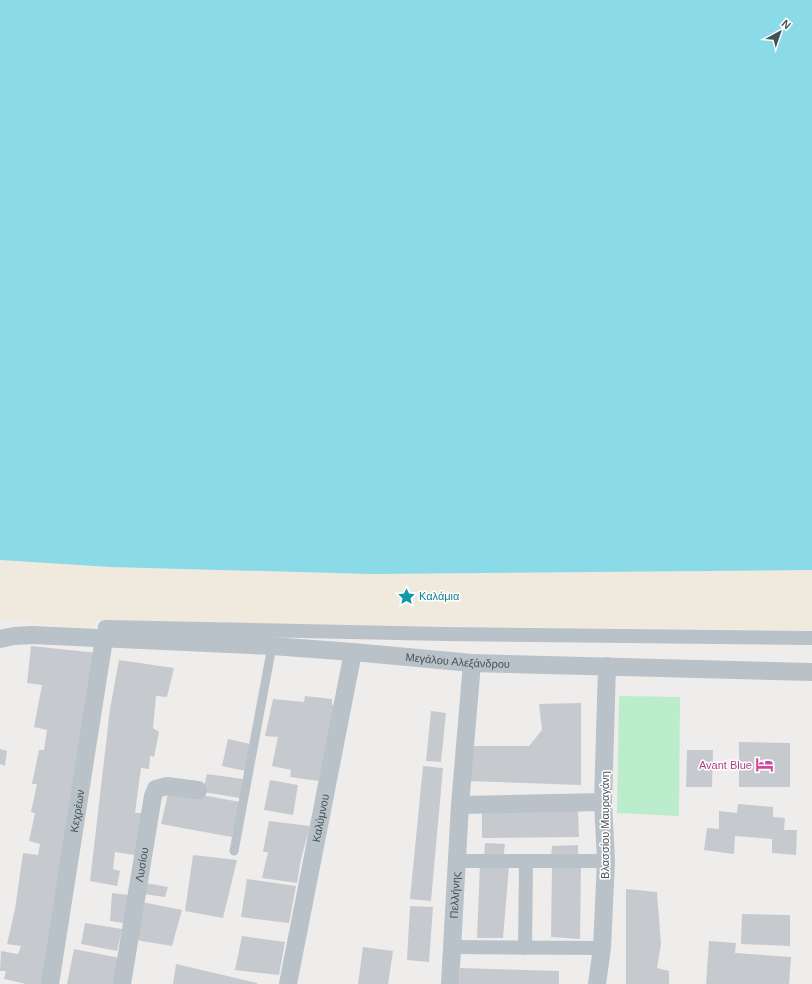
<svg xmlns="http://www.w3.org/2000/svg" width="812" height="984" viewBox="0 0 812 984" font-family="Arial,sans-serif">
<rect width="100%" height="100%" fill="#efecec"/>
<!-- green -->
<path fill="#bbeccb" d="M619,696L680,697L679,816L617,813Z"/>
<!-- sand -->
<path fill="#f0e9dd" d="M0,560L110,567L371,574L812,570V630L606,628L94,621L93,629L0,619Z"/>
<!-- water -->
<path fill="#8adae7" d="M0,0H812V570L371,574L110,567L0,560Z"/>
<!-- building -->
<g fill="#c6cacf">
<path d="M31,646L98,653L43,984H26L4,979L6,971H0L1,951L18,954L21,946L7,944L15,909L23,853L38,855L40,844L29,841L35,813L31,812L37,784H32L39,750H44L47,730L34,727L42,685L27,683Z"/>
<path d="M119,660L174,668L167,697L156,696L153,728L159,732L154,757L150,756L149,769L141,768L135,813H143L135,855L115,852L113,869L120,871L117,886L90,881L110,709Z"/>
<path d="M305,696L332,699V705H337L319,781L290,777L291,770L272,766L278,737L265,736L273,699L304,702Z"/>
<path d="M581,703V785L468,781L471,746H529L542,730L539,704Z"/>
<path d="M431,711L446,713L441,762L426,761Z"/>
<path d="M228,739L250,744L245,771L222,766Z"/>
<path d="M739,742L790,743V787H739Z"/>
<path d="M0,749L7,751L5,766L0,764Z"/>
<path d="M687,750H713L712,787H686Z"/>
<path d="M423,766L443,768L431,901L410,899Z"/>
<path d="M207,774L243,779L240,798L203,792Z"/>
<path d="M270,780L298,785L293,815L264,810Z"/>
<path d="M169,789L240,802L232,837L161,824Z"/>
<path d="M738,804L773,807V817L785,818L784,830H797L796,855L772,853V839L735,836L734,854L704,850L707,828L719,829V811L737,813Z"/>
<path d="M482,809H578L579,837L482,838Z"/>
<path d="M269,821L310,826L301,859L297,883L262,878L268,852H263Z"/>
<path d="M485,843L505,844L503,859H484Z"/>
<path d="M578,845V860H551L552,846Z"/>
<path d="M193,855L237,860L223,918L185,911Z"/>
<path d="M480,865L509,867L503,938H477Z"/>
<path d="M552,866H581L580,939L551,937Z"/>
<path d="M247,879L296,886L289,923L241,917Z"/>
<path d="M146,883L168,887L165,897L143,894Z"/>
<path d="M626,889L657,892L661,944L657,968L669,971V984H626Z"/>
<path d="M112,893L129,895L124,923L110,921Z"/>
<path d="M142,902L182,910L172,946L135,940Z"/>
<path d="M410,906L433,907L429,962L407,960Z"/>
<path d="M742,914L790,915V946L741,944Z"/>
<path d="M85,923L122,929L117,951L81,944Z"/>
<path d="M242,936L285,942L279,975L235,970Z"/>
<path d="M709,941L736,943L735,953L791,957L789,984H706Z"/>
<path d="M363,947L393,951L388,984H358Z"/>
<path d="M74,949L120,958L116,984H67Z"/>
<path d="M176,964L257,983V984H173Z"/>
<path d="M460,968L559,971V984H459Z"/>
</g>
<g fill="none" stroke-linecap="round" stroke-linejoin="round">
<!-- service -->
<path stroke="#b8c2c8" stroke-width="9" d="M234,851L272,646"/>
<!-- pedestrian -->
<g stroke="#b8c2c8" stroke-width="14">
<path d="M104,639L105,627L445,634L812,638"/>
<path d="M456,861H606"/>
<path d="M451,947L602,948"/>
<path d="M525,948L526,862"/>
</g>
<!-- minor -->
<g stroke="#b8c2c8" stroke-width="18">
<path id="s1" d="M0,639L14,636L32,635L272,646L353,652L472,663L812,672"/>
<path d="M460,805L603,802"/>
<path id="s2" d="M50,984L104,639"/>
<path id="s3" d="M122,984L153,796L156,789L167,786L198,790"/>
<path id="s4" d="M288,984L353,652"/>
<path id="s5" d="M450,984L460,805L472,663"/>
<path d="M597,984L602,948L606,861L603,802L607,666"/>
</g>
</g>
<!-- icons -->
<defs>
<symbol id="sight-bare" viewBox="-9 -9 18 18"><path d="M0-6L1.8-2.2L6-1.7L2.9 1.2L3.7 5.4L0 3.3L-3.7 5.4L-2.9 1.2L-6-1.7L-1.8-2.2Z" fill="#0f9aa8" stroke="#fff" stroke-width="2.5" paint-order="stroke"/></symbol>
<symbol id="hotel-bare" viewBox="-9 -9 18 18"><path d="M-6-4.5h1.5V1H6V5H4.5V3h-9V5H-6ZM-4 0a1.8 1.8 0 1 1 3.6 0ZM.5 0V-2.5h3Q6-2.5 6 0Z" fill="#d1479c" stroke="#fff" stroke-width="2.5" paint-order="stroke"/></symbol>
</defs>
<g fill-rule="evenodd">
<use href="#sight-bare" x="394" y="584" width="25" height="25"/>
<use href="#hotel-bare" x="752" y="752" width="25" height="25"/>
</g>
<g text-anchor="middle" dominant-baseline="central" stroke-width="3" stroke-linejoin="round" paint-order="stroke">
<!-- culture labels -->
<g font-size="11" fill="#0d838f" stroke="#fff" text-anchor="start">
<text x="419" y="596">Καλάμια</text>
</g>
<!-- street labels -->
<g font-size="11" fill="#455158" stroke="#fff">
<text stroke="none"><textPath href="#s1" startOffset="459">Μεγάλου Αλεξάνδρου</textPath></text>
<text stroke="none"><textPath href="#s2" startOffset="175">Κεχρέων</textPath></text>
<text stroke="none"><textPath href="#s4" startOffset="169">Καλύμνου</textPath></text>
<text transform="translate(605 825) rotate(-90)">Βλασσίου Μαυραγάνη</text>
<text stroke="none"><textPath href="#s3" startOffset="121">Λυσίου</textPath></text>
<text stroke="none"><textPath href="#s5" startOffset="89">Πελλήνης</textPath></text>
</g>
<!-- hotel labels -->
<g font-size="11" fill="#b23c85" stroke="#fff" text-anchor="end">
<text x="752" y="765">Avant Blue</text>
</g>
</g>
<!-- north arrow -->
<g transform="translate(780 32) rotate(40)" stroke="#ffffff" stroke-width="3" paint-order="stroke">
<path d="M0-3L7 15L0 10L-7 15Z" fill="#455158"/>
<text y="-6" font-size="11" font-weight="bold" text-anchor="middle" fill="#455158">N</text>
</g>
</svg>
